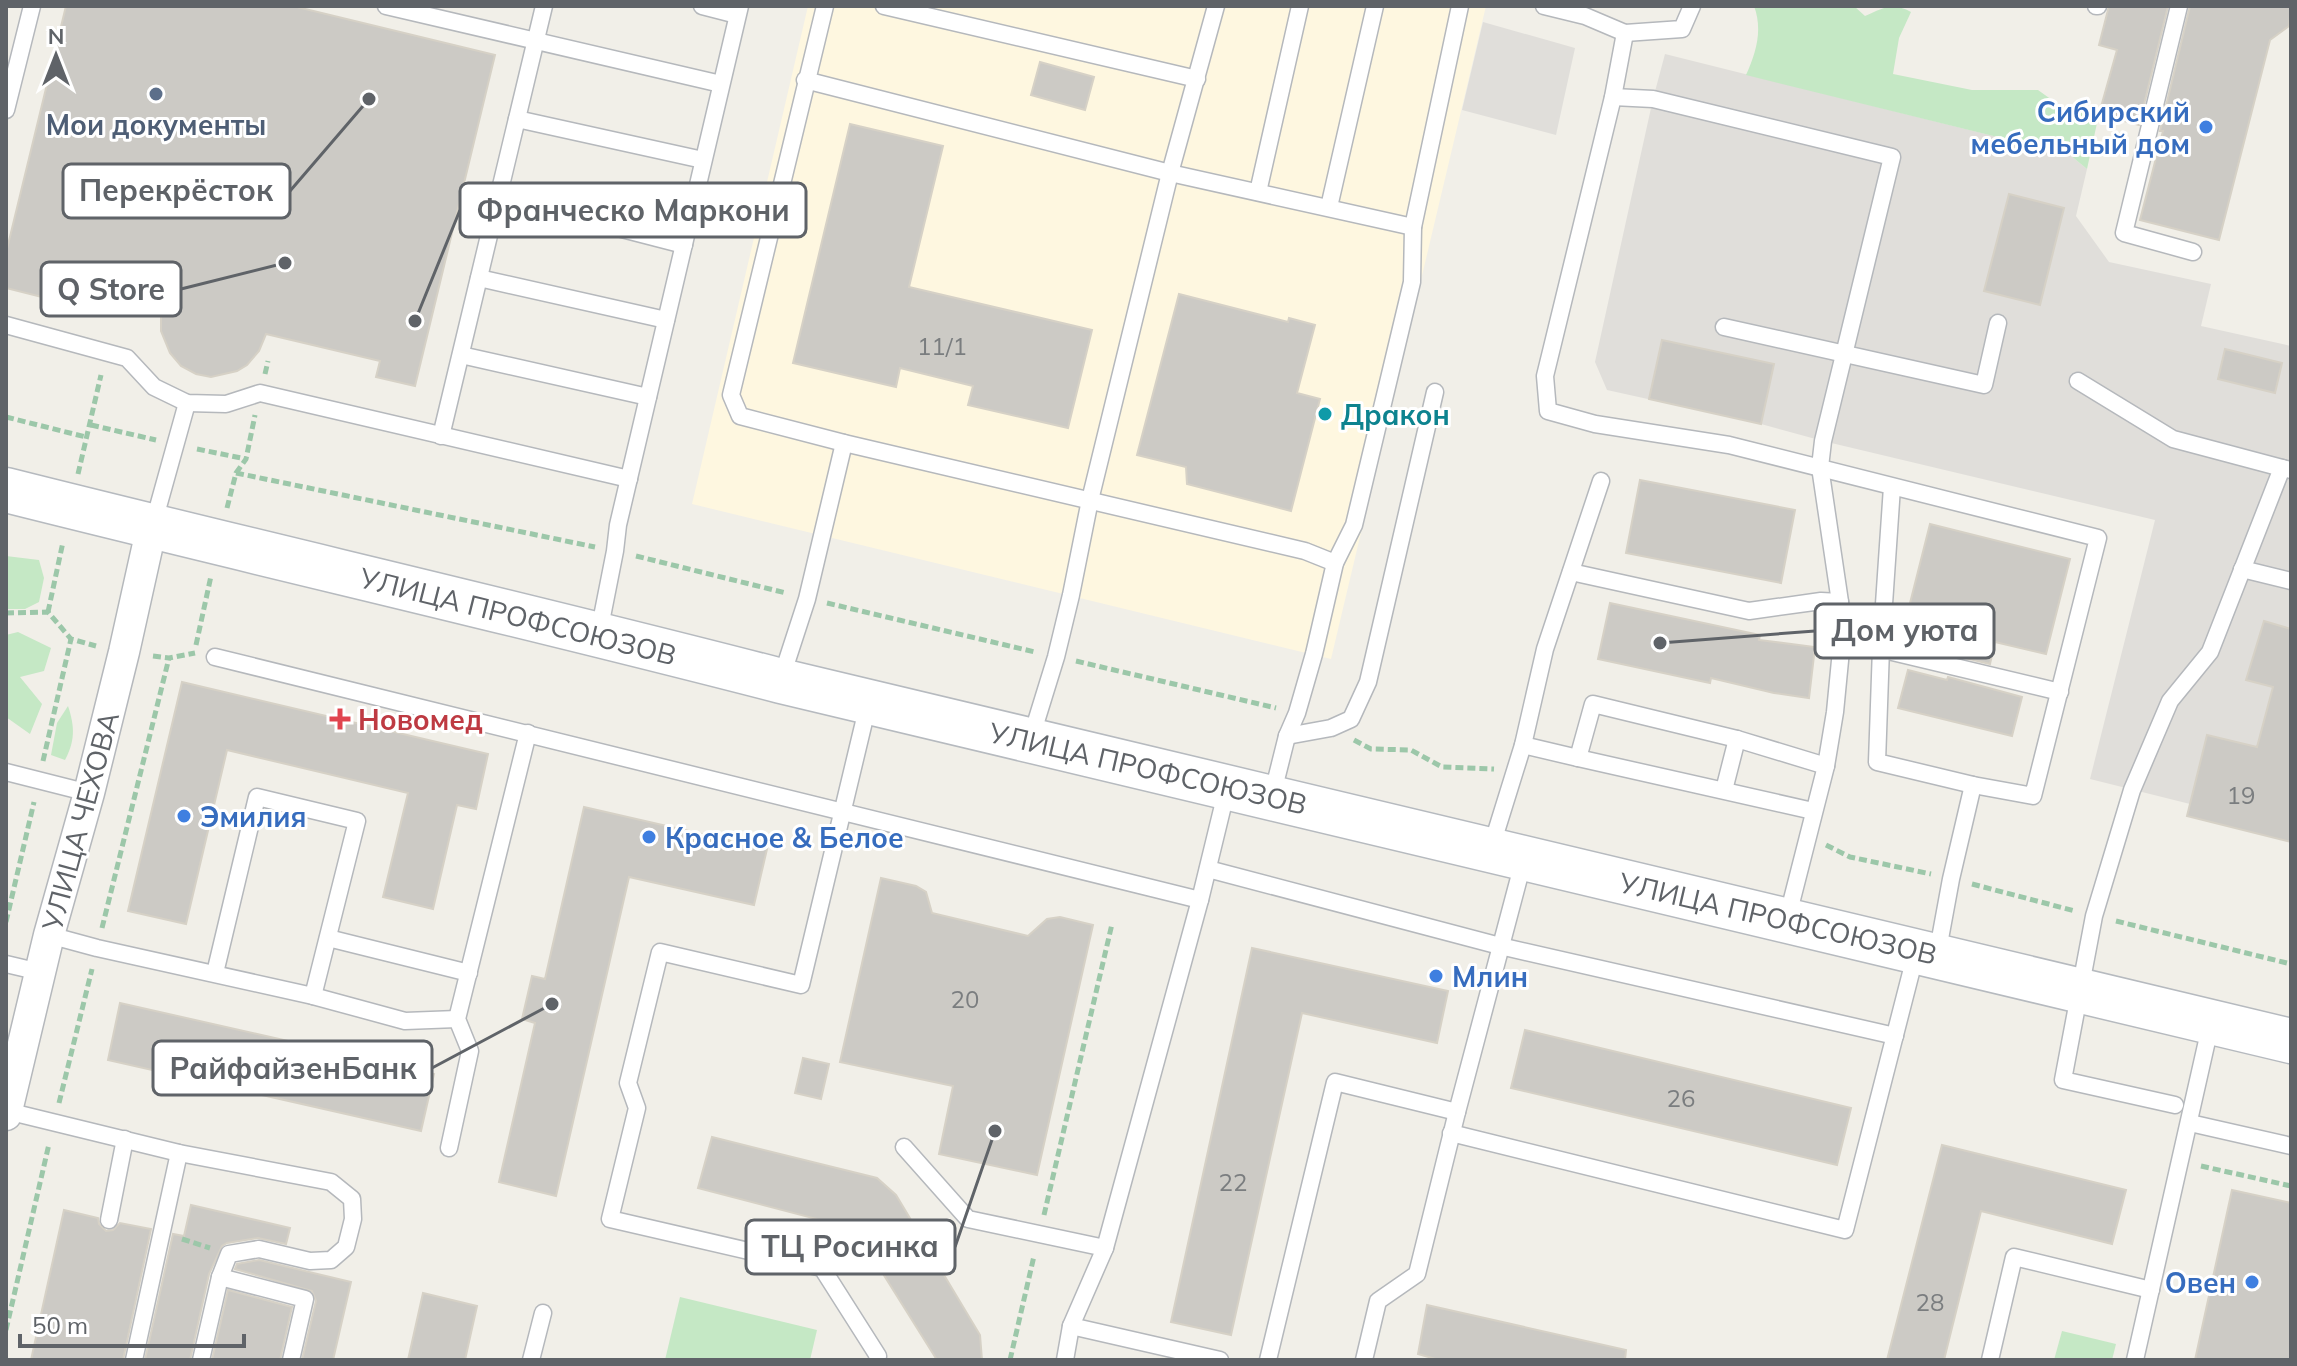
<svg xmlns="http://www.w3.org/2000/svg" width="2297" height="1366" viewBox="0 0 2297 1366" font-family="Mulish,sans-serif">
<rect width="100%" height="100%" fill="#f1efe8"/>
<!-- commercial -->
<path fill="#fef7e0" d="M808,6H1486L1331,659L692,504Z"/>
<!-- industrial -->
<g fill="#e0deda">
<path d="M1483,22L1575,48L1556,135L1462,110Z"/>
<path d="M1665,54L2070,155L2087,169L2076,216L2109,262L2211,284L2201,326L2291,346V755L2207,735L2190,804L2090,779L2155,520L1823,441L1761,424L1607,390L1595,362L1653,99Z"/>
</g>
<!-- green -->
<g fill="#c5e8c5">
<path d="M1754,6H1854L1865,16C1883,8 1893,2 1911,12L1899,38L1893,74L1972,90H2038L2066,110L2099,114L2087,169L2070,155L1746,75C1756,53 1763,30 1754,6Z"/>
<path d="M6,556L39,560L44,578L39,602L25,609H6Z"/>
<path d="M18,632L51,648L44,671L20,677L42,704L30,734L6,717V635Z"/>
<path d="M68,706C75,727 75,741 65,760L51,755L57,723Z"/>
<path d="M680,1297L817,1330L810,1360H665Z"/>
<path d="M2062,1331L2116,1344L2112,1360H2054Z"/>
</g>
<!-- building -->
<g fill="#cccac5" stroke="#d6d1c6" stroke-width="2">
<path d="M66,6H293L495,55L415,386L376,377L380,361L266,334L259,351L247,365L237,371L211,377L196,374L181,366L170,353L161,331V309L46,281L42,297L6,288V253Z"/>
<path d="M2109,6H2168L2139,125L2099,114L2117,50L2099,45Z"/>
<path d="M2190,6H2291L2289,26L2270,40L2219,240L2140,220L2163,131H2160Z"/>
<path d="M1040,62L1094,77L1085,110L1031,95Z"/>
<path d="M850,124L943,146L909,287L1092,330L1068,428L968,405L973,386L900,368L896,387L793,363Z"/>
<path d="M2009,194L2064,208L2040,305L1984,291Z"/>
<path d="M1179,294L1288,322L1289,318L1315,325L1297,393L1320,399L1291,511L1187,484L1186,467L1137,455Z"/>
<path d="M1662,340L1774,364L1761,424L1649,399Z"/>
<path d="M2225,349L2282,363L2275,393L2218,379Z"/>
<path d="M1640,480L1795,510L1781,583L1626,553Z"/>
<path d="M1930,524L2070,559L2046,654L1995,642L1990,664L1953,655L1959,633L1906,619Z"/>
<path d="M1610,603L1760,635L1759,640L1815,647L1809,698L1774,693L1711,678L1710,683L1598,659Z"/>
<path d="M2264,621L2291,629V842L2187,816L2207,735L2257,747L2273,687L2246,680Z"/>
<path d="M1908,670L1947,680L1948,677L2022,697L2012,736L1898,708Z"/>
<path d="M182,682L488,754L476,809L457,805L433,909L383,897L408,793L227,750L186,924L128,911Z"/>
<path d="M584,807L767,849L754,905L629,877L556,1196L499,1182L535,1023L522,1019L532,976L545,979Z"/>
<path d="M881,878L916,886L926,892L932,913L1028,936L1047,919L1060,917L1093,925L1037,1175L939,1154L953,1086L840,1062Z"/>
<path d="M1252,948L1448,991L1437,1043L1302,1013L1231,1335L1171,1322Z"/>
<path d="M120,1003L434,1074L421,1131L108,1060Z"/>
<path d="M1525,1030L1851,1108L1837,1165L1511,1088Z"/>
<path d="M803,1058L829,1064L821,1099L795,1093Z"/>
<path d="M712,1137L877,1178L896,1195L980,1335L982,1360H937L855,1229L698,1188Z"/>
<path d="M1942,1145L2126,1190L2112,1244L1981,1211L1944,1360H1887Z"/>
<path d="M2232,1190L2291,1203V1360H2195Z"/>
<path d="M191,1205L290,1228L286,1244L258,1238L227,1243L222,1246L209,1274L190,1360H145L173,1234L184,1236Z"/>
<path d="M64,1210L98,1218L99,1224L106,1231L113,1230L120,1223L151,1229L123,1360H31Z"/>
<path d="M259,1260L351,1282L333,1360H302L316,1301L312,1291L235,1269L237,1264Z"/>
<path d="M228,1290L292,1307L280,1360H212Z"/>
<path d="M423,1293L477,1306L465,1360H408Z"/>
<path d="M1427,1305L1626,1350L1625,1360H1439L1418,1354Z"/>
</g>
<g fill="none" stroke-linecap="round" stroke-linejoin="round">
<defs>
<g id="service">
<path d="M386,6L721,84"/>
<path d="M702,6L737,15"/>
<path d="M825,6L731,395L740,416L844,443L1305,551L1335,563"/>
<path d="M884,6L1197,79"/>
<path d="M1544,6L1585,16L1625,33L1682,29L1692,6"/>
<path d="M2096,6H2098"/>
<path d="M2179,6L2124,233L2193,252"/>
<path d="M1625,33L1613,97L1545,376L1548,411L1595,424L1729,445L2098,538L2033,796L1973,785L1877,762L1881,648L1892,487"/>
<path d="M805,80L1170,173L1413,227"/>
<path d="M1613,97L1653,99L1892,157L1823,441L1820,467L1840,602L1842,640L1835,712L1826,766L1787,919"/>
<path d="M6,110L32,6"/>
<path d="M517,119L703,160"/>
<path d="M1258,192L1300,6"/>
<path d="M498,197L684,245"/>
<path d="M1329,207L1375,6"/>
<path d="M479,278L666,320"/>
<path d="M6,325L127,358L154,387L187,403L226,404L260,393L629,479"/>
<path d="M1724,327L1984,385L1998,323"/>
<path d="M461,355L648,397"/>
<path d="M2078,381L2173,439L2282,468"/>
<path d="M441,436L544,6"/>
<path d="M153,525L187,403"/>
<path d="M2242,569L2291,581"/>
<path d="M1571,572L1749,611L1821,601L1840,602"/>
<path d="M599,632L615,551L618,525L740,6"/>
<path d="M1842,640L2060,692"/>
<path d="M215,657L1200,900"/>
<path d="M781,679L807,599L844,443"/>
<path d="M868,705L801,985L660,952L628,1083L637,1108L610,1219L822,1268L878,1356L877,1360"/>
<path d="M1287,736L1331,728L1351,719L1368,682L1435,392"/>
<path d="M1031,738L1056,657L1071,595L1090,500L1170,173L1216,6"/>
<path d="M1523,745L1578,758L1593,704L1737,739L1826,766"/>
<path d="M1578,758L1813,811"/>
<path d="M6,772L89,793"/>
<path d="M1724,790L1737,739"/>
<path d="M1272,796L1287,736L1297,713L1314,654L1335,563L1354,525L1412,282L1413,227L1460,6"/>
<path d="M1491,848L1523,745L1545,649L1601,481"/>
<path d="M1208,869L1500,946L1895,1036"/>
<path d="M49,935L97,948L313,996L405,1021L457,1019"/>
<path d="M328,938L469,973"/>
<path d="M1937,955L1951,879L1973,785"/>
<path d="M6,964L40,972"/>
<path d="M215,973L257,797L357,821L313,996"/>
<path d="M2175,1105L2063,1080L2094,916L2132,790L2170,701L2210,652L2282,468L2291,470"/>
<path d="M7,1111L179,1153L331,1182L352,1199L353,1219L346,1247L331,1260L310,1261L259,1249L229,1254L220,1277L201,1360"/>
<path d="M2190,1123L2291,1146"/>
<path d="M1451,1133L1845,1230L1916,953"/>
<path d="M904,1147L968,1219L1105,1248"/>
<path d="M449,1148L470,1051L457,1019L528,733"/>
<path d="M109,1220L125,1139"/>
<path d="M220,1277L305,1299L291,1360"/>
<path d="M1071,1326L1220,1360"/>
<path d="M134,1360L179,1153"/>
<path d="M531,1360L543,1313"/>
<path d="M1065,1360L1071,1326L1105,1248L1200,900L1227,789"/>
<path d="M1268,1360L1335,1082L1457,1112"/>
<path d="M1364,1360L1378,1301L1417,1274L1457,1112L1524,859"/>
<path d="M1990,1360L2014,1257L2151,1290"/>
<path d="M2135,1360L2211,1023"/>
</g>
<path id="minor" d="M6,1115L49,935L89,793L124,652L152,526"/>
<path id="secondary" d="M6,490C264,555 523,614 781,681L2291,1041"/>
</defs>
<!-- service casing -->
<use href="#service" stroke="#b5b8bc" stroke-width="19"/>
<!-- minor casing -->
<use href="#minor" stroke="#b5b8bc" stroke-width="33"/>
<!-- secondary casing -->
<use href="#secondary" stroke="#b6babf" stroke-width="47"/>
<!-- path -->
<g stroke="#9cc7a9" stroke-width="5" stroke-dasharray="8 4" stroke-linecap="butt">
<path d="M265,374L268,361"/>
<path d="M6,417L86,437"/>
<path d="M91,425L156,440"/>
<path d="M197,449L246,459"/>
<path d="M236,473L595,547"/>
<path d="M78,474L101,375"/>
<path d="M227,508L236,473L246,459L255,415"/>
<path d="M636,556L786,593"/>
<path d="M827,603L1035,652"/>
<path d="M48,612L63,542"/>
<path d="M6,613L48,612L71,639L96,646"/>
<path d="M196,645L211,576"/>
<path d="M153,656L169,658L195,653"/>
<path d="M1076,661L1276,708"/>
<path d="M1354,740L1371,749L1411,750L1442,767L1494,769"/>
<path d="M43,761L71,639"/>
<path d="M1826,845L1850,857L1931,874"/>
<path d="M1972,884L2075,911"/>
<path d="M2116,921L2291,964"/>
<path d="M6,922L34,802"/>
<path d="M102,928L169,658"/>
<path d="M59,1103L92,969"/>
<path d="M2201,1166L2291,1186"/>
<path d="M1044,1215L1112,924"/>
<path d="M182,1239L210,1248"/>
<path d="M6,1330L49,1144"/>
<path d="M1010,1360L1034,1256"/>
</g>
<!-- service -->
<use href="#service" stroke="#fff" stroke-width="16"/>
<!-- minor -->
<use href="#minor" stroke="#fff" stroke-width="30"/>
<!-- secondary -->
<use href="#secondary" stroke="#fff" stroke-width="44"/>
</g>
<!-- markers -->
<circle fill="#5c6f8a" stroke="#fff" stroke-width="3" cx="156" cy="94" r="8"/>
<g fill="#3f7fe0" stroke="#fff" stroke-width="3">
<circle cx="2206" cy="127" r="8"/>
<circle cx="184" cy="816" r="8"/>
<circle cx="649" cy="837" r="8"/>
<circle cx="1436" cy="976" r="8"/>
<circle cx="2252" cy="1282" r="8"/>
</g>
<circle fill="#0f9aa8" stroke="#fff" stroke-width="3" cx="1325" cy="414" r="8"/>
<path fill="#e0444e" stroke="#fff" stroke-width="3" d="M336 707h8v8h8v8h-8v8h-8v-8h-8v-8h8z"/>
<g text-anchor="middle" dominant-baseline="central" stroke-width="6" stroke-linejoin="round" paint-order="stroke">
<!-- number labels -->
<g font-size="24" fill="#7a7d7f">
<text x="942" y="346">11/1</text>
<text x="2241" y="795">19</text>
<text x="965" y="999">20</text>
<text x="1681" y="1098">26</text>
<text x="1233" y="1182">22</text>
<text x="1930" y="1302">28</text>
</g>
<!-- shop labels -->
<g font-size="28" font-weight="bold" fill="#366cbe" stroke="#fff" text-anchor="start">
<text x="2190" y="111" text-anchor="end">Сибирский<tspan x="2190" dy="32">мебельный дом</tspan></text>
<text x="200" y="816">Эмилия</text>
<text x="665" y="837">Красное &amp; Белое</text>
<text x="1452" y="976">Млин</text>
<text x="2236" y="1282" text-anchor="end">Овен</text>
</g>
<!-- service labels -->
<g font-size="28" font-weight="bold" fill="#4e5e75" stroke="#fff">
<text x="156" y="124">Мои документы</text>
</g>
<!-- culture labels -->
<g font-size="28" font-weight="bold" fill="#0d838f" stroke="#fff" text-anchor="start">
<text x="1341" y="414">Дракон</text>
</g>
<!-- street labels -->
<g font-size="28" fill="#5f6368" stroke="#fff">
<text transform="translate(518 616) rotate(14)">УЛИЦА ПРОФСОЮЗОВ</text>
<text transform="translate(1148 768) rotate(13)">УЛИЦА ПРОФСОЮЗОВ</text>
<text transform="translate(80 821) rotate(-75)">УЛИЦА ЧЕХОВА</text>
<text transform="translate(1778 918) rotate(13)">УЛИЦА ПРОФСОЮЗОВ</text>
</g>
<!-- health labels -->
<g font-size="28" font-weight="bold" fill="#be3a42" stroke="#fff" text-anchor="start">
<text x="358" y="719">Новомед</text>
</g>
</g>
<!-- callouts -->
<path fill="none" stroke="#5f6368" stroke-width="3" d="M369 99L290 191M415 321L460 210M285 263L181 289M1660 643L1815 631M552 1004L432 1068M995 1131L955 1247"/>
<g fill="#5f6368" stroke="#fff" stroke-width="3">
<circle cx="369" cy="99" r="8"/>
<circle cx="415" cy="321" r="8"/>
<circle cx="285" cy="263" r="8"/>
<circle cx="1660" cy="643" r="8"/>
<circle cx="552" cy="1004" r="8"/>
<circle cx="995" cy="1131" r="8"/>
</g>
<g fill="#fff" stroke="#5f6368" stroke-width="3">
<rect x="63" y="164" width="227" height="54" rx="8"/>
<rect x="460" y="183" width="346" height="54" rx="8"/>
<rect x="41" y="262" width="140" height="54" rx="8"/>
<rect x="1815" y="604" width="179" height="54" rx="8"/>
<rect x="153" y="1041" width="279" height="54" rx="8"/>
<rect x="746" y="1220" width="209" height="54" rx="8"/>
</g>
<g font-size="30" text-anchor="middle" font-weight="bold" fill="#5f6368">
<text x="176" y="201">Перекрёсток</text>
<text x="633" y="221">Франческо Маркони</text>
<text x="111" y="300">Q Store</text>
<text x="1905" y="641">Дом уюта</text>
<text x="293" y="1079">РайфайзенБанк</text>
<text x="850" y="1257">ТЦ Росинка</text>
</g>
<!-- border -->
<rect width="2297" height="1366" fill="none" stroke="#5f6368" stroke-width="16"/>
<!-- north arrow -->
<g transform="translate(56 56)" stroke="#ffffff" stroke-width="6" paint-order="stroke">
<path d="M0-6L14 30L0 20L-14 30Z" fill="#5f6368"/>
<text y="-12" font-size="22" font-weight="bold" text-anchor="middle" fill="#5f6368">N</text>
</g>
<!-- scale -->
<path d="M20 1334v12h224v-12" fill="none" stroke="#5f6368" stroke-width="4"/>
<text x="32" y="1334" font-size="24" fill="#5f6368" stroke="#ffffff" stroke-width="6" paint-order="stroke">50 m</text>
</svg>
